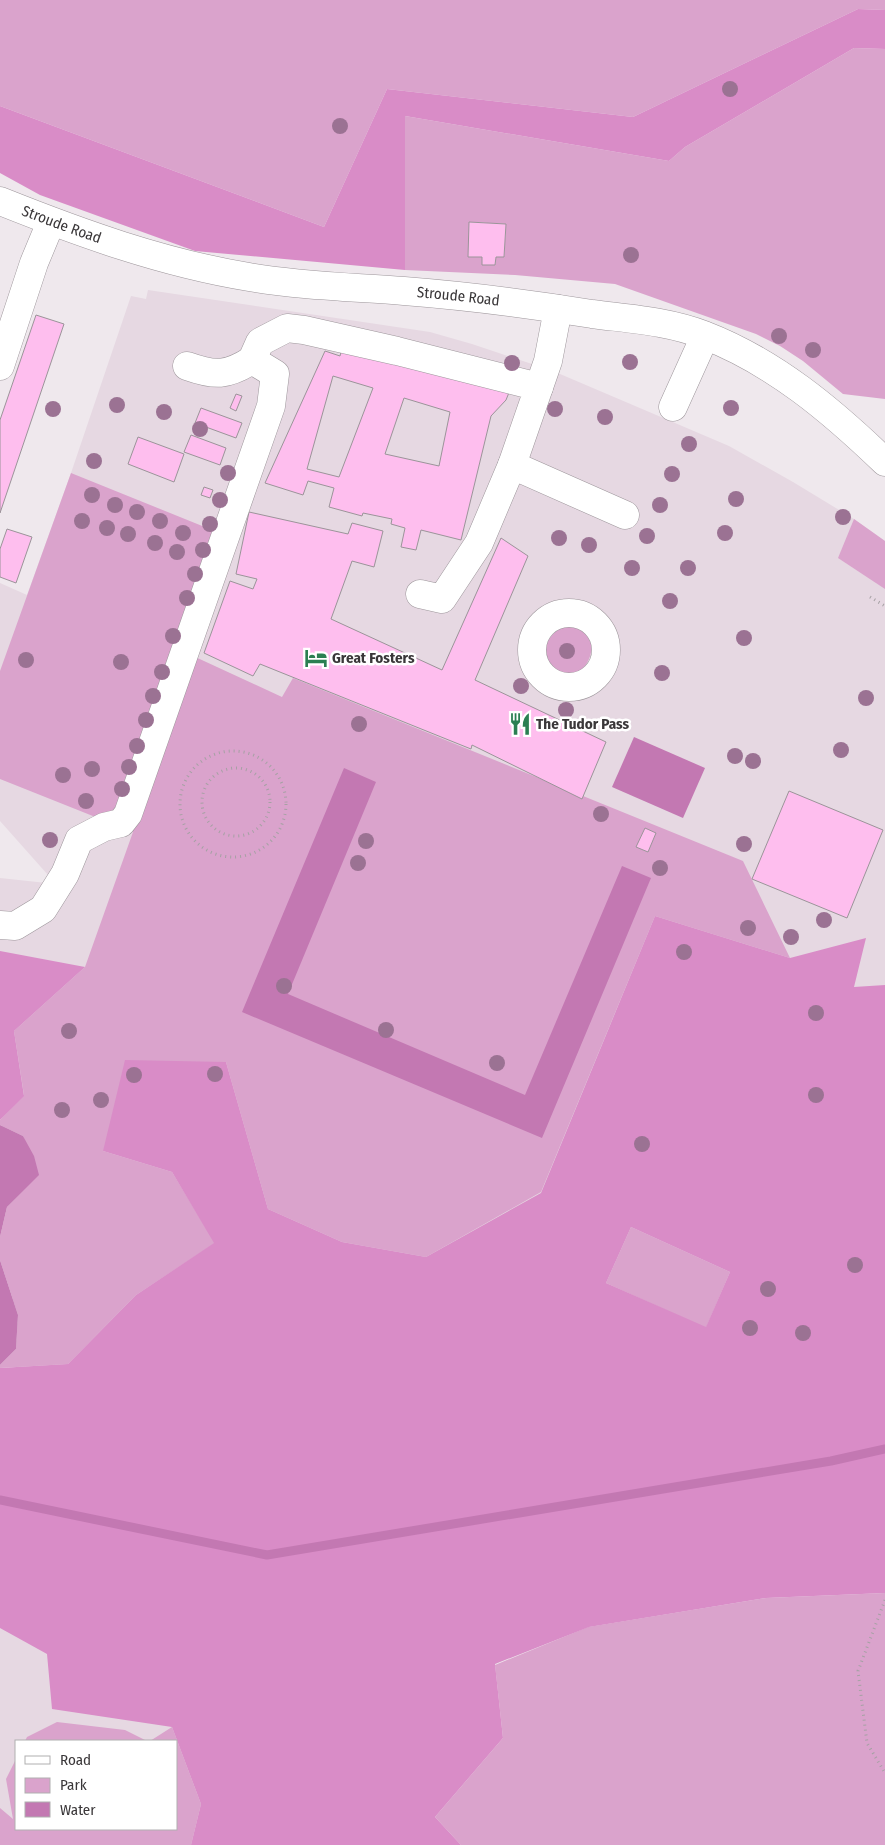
<svg xmlns="http://www.w3.org/2000/svg" width="885" height="1845" viewBox="0 0 885 1845" font-family="'Fira Sans Condensed',sans-serif">
<rect width="100%" height="100%" fill="#efe8ed"/>
<!-- built -->
<path fill="#e6d8e2" fill-rule="evenodd" d="M148,290L430,332L472,344L553,371L729,446L793,482L854,519L885,541V1427L198,1845H0V1531L16,1349L0,1087V878L56,884L0,821V583L27,595L71,473L131,296L146,299ZM16,1741H176V1829H16Z"/>
<!-- green -->
<g fill="#daa3cc" fill-rule="evenodd">
<path d="M0,0H885V10L858,9L633,117L387,89L324,227L0,106Z"/>
<path d="M854,48L885,49V399L843,394L803,361L780,346L756,334L615,284L515,275L405,270V116L669,161L685,147ZM470,222L506,224L504,257H496L495,265L482,264V257H468Z"/>
<path d="M71,473L232,538L191,655L282,697L293,678L743,861L790,958L655,916L541,1192L426,1257L342,1242L268,1209L226,1062L103,1151L172,1172L215,1243L136,1295L68,1364L0,1368V1365L16,1349L18,1315L0,1260V1237L7,1207L38,1175L23,1136L0,1125V1120L24,1095L14,1031L85,967L133,832L0,779V671Z"/>
<path d="M854,519L885,541V589L838,558Z"/>
<path d="M567,625C617,625 581,702 550,670C535,655 550,630 567,625Z"/>
<path d="M631,1227L730,1272L706,1328L606,1283Z"/>
<path d="M885,1593V1845H461L435,1817L503,1738L495,1665L588,1627L766,1598Z"/>
<path d="M57,1722L125,1730L147,1741H25L27,1737Z"/>
<path d="M172,1727L201,1804L191,1845H0V1808L13,1819L6,1779L16,1759V1829H176V1741H150Z"/>
</g>
<!-- forest -->
<g fill="#d98cc7" fill-rule="evenodd">
<path d="M858,9L885,10V49L854,48L685,147L669,161L405,116V270L195,251L40,195L0,173V106L324,227L387,89L633,117Z"/>
<path d="M655,916L790,958L866,938L854,987L885,985V1593L766,1598L589,1627L495,1664L503,1738L435,1817L461,1845H191L201,1804L172,1727L52,1709L47,1654L0,1628V1368L68,1364L136,1295L214,1243L172,1172L103,1151L125,1060L226,1062L268,1209L342,1242L426,1257L541,1193ZM631,1227L730,1272L706,1327L606,1283Z"/>
<path d="M0,951L85,967L14,1031L24,1096L0,1120Z"/>
</g>
<!-- water -->
<g fill="#c378b2">
<path d="M634,737L705,768L683,818L612,787Z"/>
<path d="M344,768L376,782L288,994L525,1095L622,866L651,878L542,1138L242,1012Z"/>
<path d="M0,1125L23,1136L34,1156L39,1175L7,1207L0,1237Z"/>
<path d="M0,1260L18,1315L16,1349L0,1365Z"/>
</g>
<g fill="none" stroke-linecap="round" stroke-linejoin="round">
<!-- stream -->
<path stroke="#c378b2" stroke-width="9" d="M0,1500L267,1555L831,1461L885,1449"/>
</g>
<!-- building -->
<g fill="#febeee" stroke="#9b9499" fill-rule="evenodd">
<path d="M469,222L506,224L504,257H496L495,265H482V257H468Z"/>
<path d="M36,315L64,324L0,513V420Z"/>
<path d="M342,348L510,390L506,400L491,416L461,540L421,530L416,550L401,547L405,528L391,524L392,519L363,513L362,516L329,507L334,488L308,481L303,495L265,483L325,351L340,356ZM333,376L373,388L339,477L307,469ZM404,398L450,412L439,466L385,454Z"/>
<path d="M236,394L242,396L236,411L230,408Z"/>
<path d="M201,408L242,423L236,438L195,423Z"/>
<path d="M191,435L226,448L220,465L184,452Z"/>
<path d="M138,437L184,454L174,482L128,464Z"/>
<path d="M204,487L213,490L210,498L201,495Z"/>
<path d="M249,512L348,534L352,523L383,531L374,567L352,561L331,619L442,670L501,538L528,556L475,680L606,742L582,799L472,745L471,749L260,664L253,676L204,653L230,581L253,589L257,579L236,574Z"/>
<path d="M7,529L32,537L16,583L0,577V549Z"/>
<path d="M789,791L883,830L847,918L752,879Z"/>
<path d="M645,828L656,833L648,852L636,847Z"/>
</g>
<g fill="none" stroke-linecap="round" stroke-linejoin="round">
<defs>
<g id="minor">
<path id="s1" d="M0,201C80,233 163,263 249,277C300,286 353,287 404,291C468,296 530,304 592,314C630,319 668,321 704,335C774,362 831,410 885,462"/>
<path d="M0,366L34,263L51,222"/>
<path d="M187,366C215,376 227,376 252,360"/>
<path d="M539,387L548,361L558,309"/>
<path d="M673,407L705,336"/>
<path d="M420,594L442,599L479,543L512,465L625,515"/>
<circle cx="569" cy="650" r="37"/>
<path d="M0,925L15,926L43,909L65,874L79,840L104,827L121,823L128,814L271,406L275,374L252,360L260,342L287,328L304,330L397,351L539,387L512,465"/>
</g>
</defs>
<!-- minor casing -->
<use href="#minor" stroke="#9d969b" stroke-width="29"/>
<!-- path -->
<g stroke="#a6a1a4" stroke-width="3" stroke-dasharray="1 4" stroke-linecap="butt">
<path d="M870,597L885,606"/>
<circle cx="233" cy="804" r="53"/>
<circle cx="236" cy="802" r="34"/>
<path d="M885,1600L858,1671L867,1743L885,1773"/>
</g>
<!-- minor -->
<use href="#minor" stroke="#fff" stroke-width="28"/>
</g>
<!-- trees -->
<g fill="#9b7293">
<circle cx="730" cy="89" r="8"/>
<circle cx="340" cy="126" r="8"/>
<circle cx="631" cy="255" r="8"/>
<circle cx="779" cy="336" r="8"/>
<circle cx="813" cy="350" r="8"/>
<circle cx="630" cy="362" r="8"/>
<circle cx="512" cy="363" r="8"/>
<circle cx="117" cy="405" r="8"/>
<circle cx="731" cy="408" r="8"/>
<circle cx="53" cy="409" r="8"/>
<circle cx="555" cy="409" r="8"/>
<circle cx="164" cy="412" r="8"/>
<circle cx="605" cy="417" r="8"/>
<circle cx="200" cy="429" r="8"/>
<circle cx="689" cy="444" r="8"/>
<circle cx="94" cy="461" r="8"/>
<circle cx="228" cy="473" r="8"/>
<circle cx="672" cy="474" r="8"/>
<circle cx="92" cy="495" r="8"/>
<circle cx="736" cy="499" r="8"/>
<circle cx="220" cy="500" r="8"/>
<circle cx="115" cy="505" r="8"/>
<circle cx="660" cy="505" r="8"/>
<circle cx="137" cy="512" r="8"/>
<circle cx="843" cy="517" r="8"/>
<circle cx="82" cy="521" r="8"/>
<circle cx="160" cy="521" r="8"/>
<circle cx="210" cy="524" r="8"/>
<circle cx="107" cy="528" r="8"/>
<circle cx="183" cy="533" r="8"/>
<circle cx="725" cy="533" r="8"/>
<circle cx="128" cy="534" r="8"/>
<circle cx="647" cy="536" r="8"/>
<circle cx="559" cy="538" r="8"/>
<circle cx="155" cy="543" r="8"/>
<circle cx="589" cy="545" r="8"/>
<circle cx="203" cy="550" r="8"/>
<circle cx="177" cy="552" r="8"/>
<circle cx="632" cy="568" r="8"/>
<circle cx="688" cy="568" r="8"/>
<circle cx="195" cy="574" r="8"/>
<circle cx="187" cy="598" r="8"/>
<circle cx="670" cy="601" r="8"/>
<circle cx="173" cy="636" r="8"/>
<circle cx="744" cy="638" r="8"/>
<circle cx="567" cy="651" r="8"/>
<circle cx="26" cy="660" r="8"/>
<circle cx="121" cy="662" r="8"/>
<circle cx="162" cy="672" r="8"/>
<circle cx="662" cy="673" r="8"/>
<circle cx="521" cy="686" r="8"/>
<circle cx="153" cy="696" r="8"/>
<circle cx="866" cy="698" r="8"/>
<circle cx="566" cy="710" r="8"/>
<circle cx="146" cy="720" r="8"/>
<circle cx="359" cy="724" r="8"/>
<circle cx="137" cy="746" r="8"/>
<circle cx="841" cy="750" r="8"/>
<circle cx="735" cy="756" r="8"/>
<circle cx="753" cy="761" r="8"/>
<circle cx="129" cy="767" r="8"/>
<circle cx="92" cy="769" r="8"/>
<circle cx="63" cy="775" r="8"/>
<circle cx="122" cy="789" r="8"/>
<circle cx="86" cy="801" r="8"/>
<circle cx="601" cy="814" r="8"/>
<circle cx="50" cy="840" r="8"/>
<circle cx="366" cy="841" r="8"/>
<circle cx="744" cy="844" r="8"/>
<circle cx="358" cy="863" r="8"/>
<circle cx="660" cy="868" r="8"/>
<circle cx="824" cy="920" r="8"/>
<circle cx="748" cy="928" r="8"/>
<circle cx="791" cy="937" r="8"/>
<circle cx="684" cy="952" r="8"/>
<circle cx="284" cy="986" r="8"/>
<circle cx="816" cy="1013" r="8"/>
<circle cx="386" cy="1030" r="8"/>
<circle cx="69" cy="1031" r="8"/>
<circle cx="497" cy="1063" r="8"/>
<circle cx="215" cy="1074" r="8"/>
<circle cx="134" cy="1075" r="8"/>
<circle cx="816" cy="1095" r="8"/>
<circle cx="101" cy="1100" r="8"/>
<circle cx="62" cy="1110" r="8"/>
<circle cx="642" cy="1144" r="8"/>
<circle cx="855" cy="1265" r="8"/>
<circle cx="768" cy="1289" r="8"/>
<circle cx="750" cy="1328" r="8"/>
<circle cx="803" cy="1333" r="8"/>
</g>
<!-- icons -->
<defs>
<symbol id="hotel-bare" viewBox="-9 -9 18 18"><path d="M-6-4.5h1.5V1H6V5H4.5V3h-9V5H-6ZM-4 0a1.8 1.8 0 1 1 3.6 0ZM.5 0V-2.5h3Q6-2.5 6 0Z" fill="#2b7f52" stroke="#fff" stroke-width="2.5" paint-order="stroke"/></symbol>
<symbol id="restaurant-bare" viewBox="-9 -9 18 18"><path d="M-5-6h1v4h1v-4h1v4h1v-4h1v5L-1.5 .5V6h-2V.5L-5-1ZM5-6V6H3V1.5H1.5Q1.5-4 5-6Z" fill="#2b7f52" stroke="#fff" stroke-width="2.5" paint-order="stroke"/></symbol>
</defs>
<g fill-rule="evenodd">
<use href="#hotel-bare" x="300" y="642" width="32" height="32"/>
<use href="#restaurant-bare" x="504" y="708" width="32" height="32"/>
</g>
<g text-anchor="middle" dominant-baseline="central" stroke-width="5" stroke-linejoin="round" paint-order="stroke">
<!-- street labels -->
<g font-size="15" fill="#3a3739" stroke="#fff">
<text stroke="none"><textPath href="#s1" startOffset="66">Stroude Road</textPath></text>
<text stroke="none"><textPath href="#s1" startOffset="471">Stroude Road</textPath></text>
</g>
<!-- poi labels -->
<g font-size="15" font-weight="bold" fill="#3a3739" stroke="#fff" text-anchor="start">
<text x="332" y="658">Great Fosters</text>
<text x="536" y="724">The Tudor Pass</text>
</g>
</g>
<!-- legend -->
<rect x="15" y="1740" width="162" height="90" fill="#ffffff" stroke="#b0afb0"/>
<rect x="25" y="1756" width="25" height="8" fill="#ffffff" stroke="#b0afb0"/>
<text x="60" y="1765" font-size="15" fill="#3a3739">Road</text>
<rect x="25" y="1778" width="25" height="15" fill="#daa3cc" stroke="#b0afb0"/>
<text x="60" y="1790" font-size="15" fill="#3a3739">Park</text>
<rect x="25" y="1802" width="25" height="15" fill="#c378b2" stroke="#b0afb0"/>
<text x="60" y="1815" font-size="15" fill="#3a3739">Water</text>
</svg>
